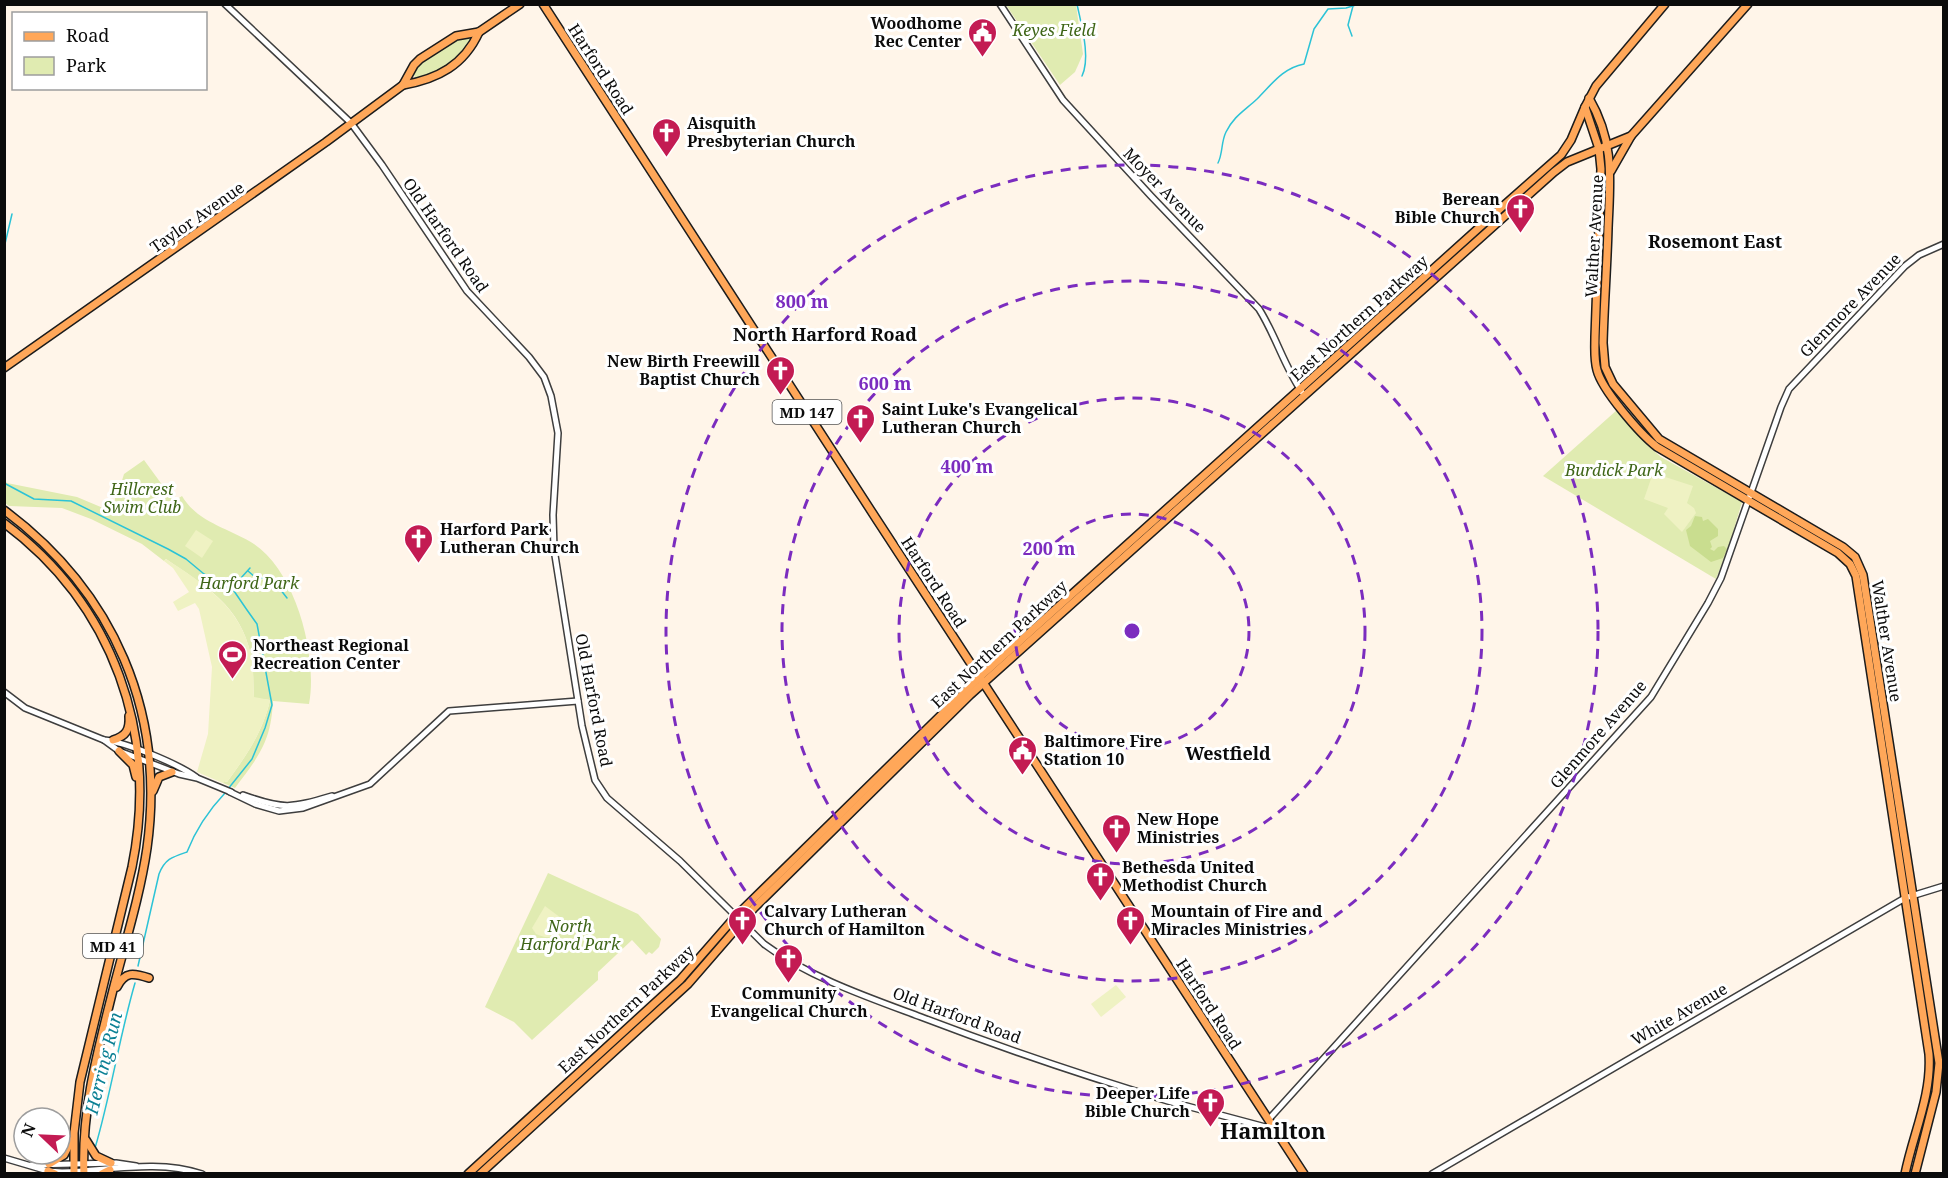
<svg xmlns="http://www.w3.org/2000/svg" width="1948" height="1178" viewBox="0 0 1948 1178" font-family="'Noto Serif',serif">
<rect width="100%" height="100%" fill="#fff5e9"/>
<!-- green -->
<g fill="#e0ebb1">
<path d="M1006,5H1076L1083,54L1075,72L1060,85Z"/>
<path d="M469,37L471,41L467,52L434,76L416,79L412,71L415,66L455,38Z"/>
<path d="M1617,410L1647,445L1661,457L1742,502L1729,546L1716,579L1543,476Z"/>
<path d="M144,460L174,501L182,496C198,523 229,528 254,544C296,572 318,656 309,704L273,701C271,742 259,756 235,788L223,783L224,781L227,782C246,756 263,732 270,700L254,698C253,684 254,670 251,656C241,605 205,586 166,559L164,561L142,544L91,519L62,508L9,506L5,503L4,480L7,483L77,497L115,513V490L120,487L124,474Z"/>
<path d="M548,873L638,914L661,939L659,947L652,954L649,952L646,955L632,940L598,972V980L532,1040L514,1022L485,1007Z"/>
</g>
<!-- forest -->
<path fill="#c9dd8f" d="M1695,516L1702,517L1703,521L1708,519L1718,529V536L1710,541L1712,547L1710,549L1714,551L1718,547L1724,546L1727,549L1723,558L1711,562L1690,546L1686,530L1691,526Z"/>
<!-- pitch -->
<g fill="#eff2c3">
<path d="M1653,473L1693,486L1687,503L1694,508L1696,513L1682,532L1664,514L1668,508L1644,499Z"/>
<path d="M196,530L213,541L202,558L185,546Z"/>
<path d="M166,559C204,584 241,607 251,655C254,669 253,683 254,697L270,700C263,732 246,756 227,782L225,781L223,783L197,772L208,734L212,667L199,609L195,603L178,611L173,602L189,592L173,568L164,561Z"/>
<path d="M545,906L565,921C561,936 550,941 536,934L532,928Z"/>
<path d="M1116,985L1126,997L1101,1017L1091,1004Z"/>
</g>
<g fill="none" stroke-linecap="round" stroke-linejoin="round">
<!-- stream -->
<g stroke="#2cc3d6" stroke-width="1.5">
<path d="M1077,4C1081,24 1091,57 1082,76"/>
<path d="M1352,36L1348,25L1353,6"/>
<path d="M1218,163C1223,153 1221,142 1226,132C1234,116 1244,111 1257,99C1272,84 1283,68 1304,64L1314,29L1328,9L1346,8L1359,4"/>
<path d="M4,248L12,214"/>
<path d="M4,483L34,499L71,501L168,549L186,559L204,574L234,591L247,610L257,624L272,705L265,728L252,759L228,789"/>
<path d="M248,571L255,577L273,580L287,598"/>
<path d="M231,589L250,568"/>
<path d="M138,966L159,874C165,859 172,857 187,852C196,829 208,811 225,793"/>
<path d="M95,1148C111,1094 119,1038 135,983"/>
</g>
<defs>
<g id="minor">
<path d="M225,4L351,123L382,165L467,291L529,357L544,377L551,396L558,433L553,515L554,549L582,726L595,780L607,798L680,861L764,944C808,977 870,998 921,1017C1002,1048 1085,1076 1168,1101C1202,1110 1236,1119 1269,1128L1274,1127"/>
<path d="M1000,4L1063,100L1151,196L1259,309C1276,336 1284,366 1302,392"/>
<path d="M4,692L25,708L104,740C126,742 178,764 196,777"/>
<path d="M104,740L119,751L179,774L197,778L231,792"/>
<path d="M230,792L255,804L279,811L303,808L370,784L449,711L578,701"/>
<path d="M243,795C284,810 291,808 332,796"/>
<path d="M1269,1119L1651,697L1708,603L1721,578L1781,407L1789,389L1905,266L1919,255L1944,244"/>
<path d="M4,1158L48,1171L62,1172C109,1171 156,1159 202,1174"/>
<path d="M31,1165L116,1163L136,1166"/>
<path d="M1432,1174L1905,898L1944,886"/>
</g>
<g id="major">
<path d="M543,4L877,520L1304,1174"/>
<path d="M403,85C438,79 464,65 479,32"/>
<path d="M1589,98C1615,143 1610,179 1608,228C1607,266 1604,305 1603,343L1605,367L1613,384L1659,439L1843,547L1855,557L1863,575L1939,1063L1936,1092L1915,1174"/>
<path d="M1585,107L1599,149L1601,169L1595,337C1595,348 1594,359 1597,370C1602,390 1640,434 1657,447L1838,553L1850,564L1856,576L1929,1054C1932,1095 1913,1134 1905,1174"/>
<path d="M1611,171L1631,136"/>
<path d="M4,368L326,142L403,85L414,65L420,59L456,36L479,32L520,4"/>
<path d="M4,510C114,592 166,712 147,848C140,896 125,943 113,990C98,1050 81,1111 84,1174"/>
<path d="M4,523C114,605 159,734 132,867L80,1082L74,1133V1174"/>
<path d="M113,740C126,736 130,730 129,716"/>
<path d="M119,751L133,765L136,777"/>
<path d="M153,791L159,777L172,772"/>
<path d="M117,987C125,971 134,973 149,978"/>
<path d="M86,1140L96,1156L111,1163"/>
<path d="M49,1164L64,1155L71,1141"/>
<path d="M48,1171L55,1174"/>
<path d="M102,1174L110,1170"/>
<path d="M468,1174L680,980L735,917L980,677L1501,208L1561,155L1571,140L1585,107L1596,86L1665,4"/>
<path d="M480,1174L688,984L754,908L970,695L1554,172L1567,162L1631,136L1748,4"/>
</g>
</defs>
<!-- minor casing -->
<use href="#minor" stroke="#3e3e3e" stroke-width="8"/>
<!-- major casing -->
<use href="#major" stroke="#1c1c1c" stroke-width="10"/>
<!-- minor -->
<use href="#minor" stroke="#fff" stroke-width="5"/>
<!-- major -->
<use href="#major" stroke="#ffa759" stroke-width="7"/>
</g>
<!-- distance rings -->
<g fill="none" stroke="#7b2cbf" stroke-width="3" stroke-dasharray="10 8">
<circle cx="1132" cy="631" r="117"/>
<circle cx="1132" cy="631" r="233"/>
<circle cx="1132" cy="631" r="350"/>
<circle cx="1132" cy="631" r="466"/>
</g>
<!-- icons -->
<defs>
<symbol id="civic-pin" viewBox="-11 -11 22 30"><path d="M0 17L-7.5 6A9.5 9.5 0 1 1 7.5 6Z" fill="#c31b53" stroke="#fff"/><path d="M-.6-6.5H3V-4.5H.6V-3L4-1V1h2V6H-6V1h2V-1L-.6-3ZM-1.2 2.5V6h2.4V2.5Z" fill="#fff"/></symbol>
<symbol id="church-pin" viewBox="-11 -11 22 30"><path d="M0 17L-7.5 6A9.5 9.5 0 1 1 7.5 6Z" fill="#c31b53" stroke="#fff"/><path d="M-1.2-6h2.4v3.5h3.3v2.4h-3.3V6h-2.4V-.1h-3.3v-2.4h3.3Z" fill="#fff"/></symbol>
<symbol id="stadium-pin" viewBox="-11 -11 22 30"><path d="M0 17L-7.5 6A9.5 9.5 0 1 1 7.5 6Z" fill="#c31b53" stroke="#fff"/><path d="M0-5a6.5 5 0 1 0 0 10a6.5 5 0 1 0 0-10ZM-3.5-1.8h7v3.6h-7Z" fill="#fff"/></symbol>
</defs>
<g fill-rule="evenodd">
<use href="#civic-pin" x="966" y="16" width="33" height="45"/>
<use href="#church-pin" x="650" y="116" width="33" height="45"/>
<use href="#church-pin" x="1504" y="192" width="33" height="45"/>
<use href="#church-pin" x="764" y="354" width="33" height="45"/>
<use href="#church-pin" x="844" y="402" width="33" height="45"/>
<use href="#church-pin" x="402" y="522" width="33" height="45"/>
<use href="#stadium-pin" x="216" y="638" width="33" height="45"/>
<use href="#civic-pin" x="1006" y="734" width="33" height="45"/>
<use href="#church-pin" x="1100" y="812" width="33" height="45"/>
<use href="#church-pin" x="1084" y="860" width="33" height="45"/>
<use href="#church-pin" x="726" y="904" width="33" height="45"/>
<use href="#church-pin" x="1114" y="904" width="33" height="45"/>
<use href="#church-pin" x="772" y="942" width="33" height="45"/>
<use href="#church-pin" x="1194" y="1086" width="33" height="45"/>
</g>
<g text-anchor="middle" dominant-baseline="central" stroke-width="6" stroke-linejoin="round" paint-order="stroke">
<!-- shield labels -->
<g fill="#fff" stroke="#545454" stroke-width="1.5">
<rect x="772.5" y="400" width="69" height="24" rx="4.5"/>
<rect x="83" y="934" width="60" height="24" rx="4.5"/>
</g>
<g font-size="15" font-weight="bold" fill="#0b0b0b">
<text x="807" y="412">MD 147</text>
<text x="113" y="946">MD 41</text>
</g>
<!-- poi labels -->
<g font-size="16" font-weight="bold" fill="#0b0b0b" stroke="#fff" text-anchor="start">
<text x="962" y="23" text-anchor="end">Woodhome<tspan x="962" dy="18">Rec Center</tspan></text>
<text x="687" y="123">Aisquith<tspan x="687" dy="18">Presbyterian Church</tspan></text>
<text x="1500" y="199" text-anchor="end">Berean<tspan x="1500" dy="18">Bible Church</tspan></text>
<text x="760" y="361" text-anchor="end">New Birth Freewill<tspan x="760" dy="18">Baptist Church</tspan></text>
<text x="882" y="409">Saint Luke's Evangelical<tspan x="882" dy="18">Lutheran Church</tspan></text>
<text x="440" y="529">Harford Park<tspan x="440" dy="18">Lutheran Church</tspan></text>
<text x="253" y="645">Northeast Regional<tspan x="253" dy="18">Recreation Center</tspan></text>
<text x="1044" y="741">Baltimore Fire<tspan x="1044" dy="18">Station 10</tspan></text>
<text x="1137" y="819">New Hope<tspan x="1137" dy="18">Ministries</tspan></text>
<text x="1122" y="867">Bethesda United<tspan x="1122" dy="18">Methodist Church</tspan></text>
<text x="764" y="911">Calvary Lutheran<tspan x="764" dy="18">Church of Hamilton</tspan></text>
<text x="1151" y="911">Mountain of Fire and<tspan x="1151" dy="18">Miracles Ministries</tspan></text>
<text x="789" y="993" text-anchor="middle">Community<tspan x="789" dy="18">Evangelical Church</tspan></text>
<text x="1190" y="1093" text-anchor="end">Deeper Life<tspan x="1190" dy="18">Bible Church</tspan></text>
</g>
<!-- park labels -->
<g font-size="16" font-style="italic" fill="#3f6618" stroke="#fff">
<text x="1054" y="30">Keyes Field</text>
<text x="1614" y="470">Burdick Park</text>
<text x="142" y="489">Hillcrest<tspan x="142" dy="18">Swim Club</tspan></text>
<text x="249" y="583">Harford Park</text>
<text x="570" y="926">North<tspan x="570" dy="18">Harford Park</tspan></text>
</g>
<!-- street labels -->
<g font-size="16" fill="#0b0b0b" stroke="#fff">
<text transform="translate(601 69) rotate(57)">Harford Road</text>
<text transform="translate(1165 190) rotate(46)">Moyer Avenue</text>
<text transform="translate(197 217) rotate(-35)">Taylor Avenue</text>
<text transform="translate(446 235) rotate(55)">Old Harford Road</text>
<text transform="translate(1594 236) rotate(-87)">Walther Avenue</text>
<text transform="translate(1850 305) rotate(-46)">Glenmore Avenue</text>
<text transform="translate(1359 318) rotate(-42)">East Northern Parkway</text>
<text transform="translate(934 582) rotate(57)">Harford Road</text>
<text transform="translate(1887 641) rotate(81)">Walther Avenue</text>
<text transform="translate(999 644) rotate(-43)">East Northern Parkway</text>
<text transform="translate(594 700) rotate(79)">Old Harford Road</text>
<text transform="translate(1598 734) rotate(-49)">Glenmore Avenue</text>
<text transform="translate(1209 1004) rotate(57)">Harford Road</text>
<text transform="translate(626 1009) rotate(-43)">East Northern Parkway</text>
<text transform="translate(1679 1014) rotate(-30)">White Avenue</text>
<text transform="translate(957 1015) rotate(20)">Old Harford Road</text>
</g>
<!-- neighbourhood labels -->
<g font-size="18" font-weight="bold" fill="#0b0b0b" stroke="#fff">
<text x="1715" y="241">Rosemont East</text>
<text x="825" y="334">North Harford Road</text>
<text x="1228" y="753">Westfield</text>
</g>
<!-- water labels -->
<g font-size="18" font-style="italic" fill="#0d8195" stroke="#fff">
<text transform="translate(103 1063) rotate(-76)">Herring Run</text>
</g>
<!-- district labels -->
<g font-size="22" font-weight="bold" fill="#0b0b0b" stroke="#fff">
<text x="1273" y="1130">Hamilton</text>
</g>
</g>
<circle cx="1132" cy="631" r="9" fill="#7b2cbf" stroke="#fff" stroke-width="3"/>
<g font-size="18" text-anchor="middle" font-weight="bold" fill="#7b2cbf" stroke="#fff" stroke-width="6" stroke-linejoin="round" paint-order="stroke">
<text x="802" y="308">800 m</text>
<text x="885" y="390">600 m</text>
<text x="967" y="473">400 m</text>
<text x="1049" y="555">200 m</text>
</g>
<!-- border -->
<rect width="1948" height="1178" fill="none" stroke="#0b0b0b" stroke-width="12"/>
<!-- legend -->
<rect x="12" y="12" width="195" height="78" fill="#ffffff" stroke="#9d9d9d" stroke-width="1.5"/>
<rect x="24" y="32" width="30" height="9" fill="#ffa759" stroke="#9d9d9d" stroke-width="1.5"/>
<text x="66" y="42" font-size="18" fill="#0b0b0b">Road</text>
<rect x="24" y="57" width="30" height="18" fill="#e0ebb1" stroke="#9d9d9d" stroke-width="1.5"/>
<text x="66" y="72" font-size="18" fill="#0b0b0b">Park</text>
<!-- north arrow -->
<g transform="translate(42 1136) rotate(293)"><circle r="28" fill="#ffffff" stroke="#9d9d9d" stroke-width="1.5"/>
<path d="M0-4.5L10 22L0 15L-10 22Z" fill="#c31b53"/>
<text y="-9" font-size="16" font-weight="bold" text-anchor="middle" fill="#0b0b0b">N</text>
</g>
</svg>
